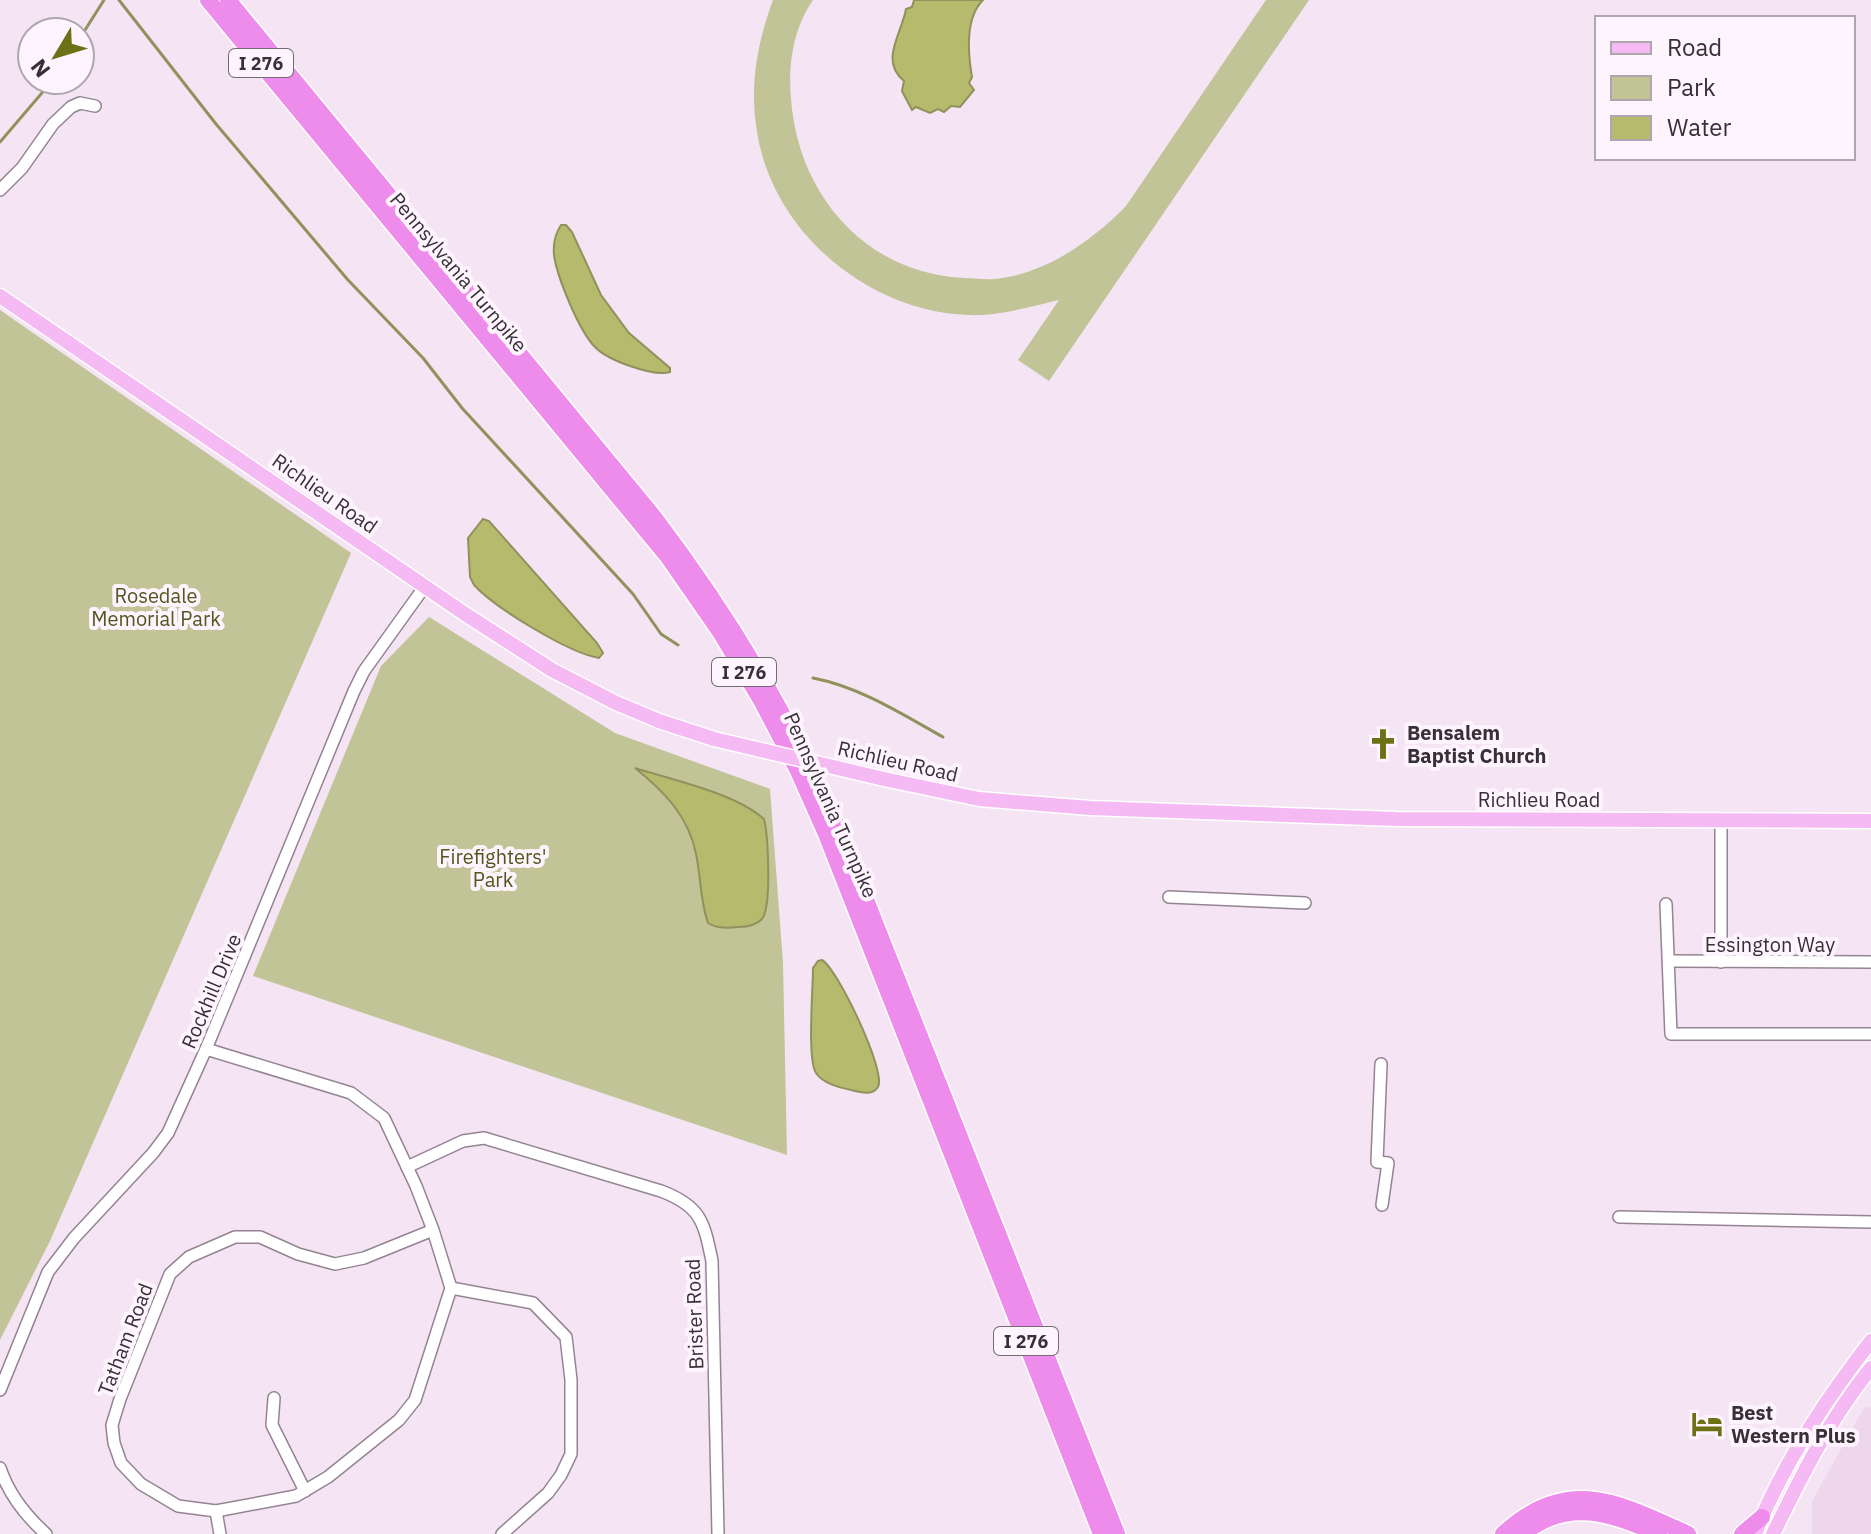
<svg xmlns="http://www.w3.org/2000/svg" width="1871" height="1534" viewBox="0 0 1871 1534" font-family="'IBM Plex Sans',sans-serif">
<rect width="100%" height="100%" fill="#f5e4f4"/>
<!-- built -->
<path fill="#eed7ed" d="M1871,1407V1534H1812V1501L1864,1408Z"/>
<!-- green -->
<g fill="#c0c496">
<path d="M773,0H813C793,29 788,65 791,99C798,195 866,274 965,278C975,278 986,280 995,279C1045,274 1092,241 1126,206L1266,0H1309L1049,381L1018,360L1059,300C1034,306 1009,313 982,315C875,319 769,233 756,125C750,81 758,41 773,0Z"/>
<path d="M0,310L351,553L50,1241L0,1340Z"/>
<path d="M429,617L615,733L770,789L783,963L787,1155L253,976L381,666Z"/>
</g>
<!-- water -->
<g fill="#b6ba6d" stroke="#90915c" stroke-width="2">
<path d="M914,0H983C965,18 968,54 972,77L969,83L974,90L960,107L951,106L944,112L938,109L930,113L916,107L912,110L902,91L904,81C879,61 902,33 906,9L912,7Z"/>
<path d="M561,225H566L572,232L601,295L629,333L670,368V372C653,377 607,360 595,347C579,331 557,277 554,255C553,244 555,234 561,225Z"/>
<path d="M483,519L489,521L597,643L603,653L599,658C569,653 495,608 474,585L470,577L468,538Z"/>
<path d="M635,768C673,780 735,793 764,819C768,835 772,906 762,919C756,925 747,927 739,927C728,928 718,929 708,923C700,901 701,877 696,854C689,817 664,791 635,768Z"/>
<path d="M822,960C837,968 887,1072 878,1087C873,1095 863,1093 855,1091C843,1088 824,1085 816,1073C807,1059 813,989 813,968L818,961Z"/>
</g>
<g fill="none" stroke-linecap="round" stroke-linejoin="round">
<!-- stream -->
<g stroke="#90915c" stroke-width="3">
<path d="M119,0L216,124L348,280L423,358L462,408L633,594L661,634L678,645"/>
<path d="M80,38L104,0"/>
<path d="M0,142L53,80"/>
<path d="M813,678C860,687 902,714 943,737"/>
</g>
<defs>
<g id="minor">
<path d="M0,190L22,168L53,124L71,107L80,103L95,106"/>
<path d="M1721,821V962"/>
<path d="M1169,897L1305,903"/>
<path d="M1666,904L1671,1034H1871"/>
<path d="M1669,961L1871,962"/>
<path d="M206,1049L351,1093L384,1118L416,1186L433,1230L451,1288L415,1400L399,1420L328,1477L296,1496L216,1511L178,1506L141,1484L121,1463L114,1443L112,1425L120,1399L170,1274L189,1257L235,1237H260L298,1254L335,1264L364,1258L433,1230"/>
<path d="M1381,1064L1377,1162L1388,1163L1382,1205"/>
<path d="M407,1167L463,1141L484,1138L661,1191C701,1206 704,1222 712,1261L718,1534"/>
<path d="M1619,1217L1871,1222"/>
<path d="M451,1288L533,1303L566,1337L571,1380V1454L561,1475L548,1493L502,1534"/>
<path d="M0,1390L48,1272L74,1238L153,1153L168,1133L206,1049L354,691L364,671L425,586"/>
<path d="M274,1398L272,1425L305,1491"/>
<path d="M0,1468C9,1495 25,1515 46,1534"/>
<path d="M216,1511L220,1534"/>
</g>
<g id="major">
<path d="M0,296L465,614L552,670L616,703L659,721L714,739"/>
<path d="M884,779L979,799L1090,808L1396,819L1871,821"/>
<path d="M1755,1534C1782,1465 1826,1399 1871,1341"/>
<path d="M1773,1534C1801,1477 1830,1418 1871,1368"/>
</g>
<g id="highway">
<path d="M208,0L668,557L720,632L762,702L798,771L826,834L1101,1534"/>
<path d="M228,0L654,517C727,613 788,713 836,824L1117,1534"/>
<path d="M1503,1534C1568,1474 1619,1503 1688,1534"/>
<path d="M1523,1534C1568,1497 1611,1514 1659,1534"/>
<path d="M1742,1534L1762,1517"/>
</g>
</defs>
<!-- minor casing -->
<use href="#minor" stroke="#948493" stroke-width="14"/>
<!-- major casing -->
<use href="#major" stroke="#fff" stroke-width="17"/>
<!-- highway casing -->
<use href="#highway" stroke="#fff" stroke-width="19"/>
<!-- minor -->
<use href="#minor" stroke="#fff" stroke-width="11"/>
<!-- major -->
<use href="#major" stroke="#f5baf4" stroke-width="14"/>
<!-- highway -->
<use href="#highway" stroke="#ee8cec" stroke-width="16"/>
<defs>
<path id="major-bridge" d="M714,739L884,779"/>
</defs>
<!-- major-bridge casing -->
<use href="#major-bridge" stroke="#fff" stroke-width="17" stroke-linecap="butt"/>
<!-- major-bridge -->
<use href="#major-bridge" stroke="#f5baf4" stroke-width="14"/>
</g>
<!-- icons -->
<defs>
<symbol id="church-bare" viewBox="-9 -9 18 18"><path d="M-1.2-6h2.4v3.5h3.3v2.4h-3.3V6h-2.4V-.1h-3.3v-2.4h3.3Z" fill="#6d7014" stroke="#fef4fe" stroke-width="2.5" paint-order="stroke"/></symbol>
<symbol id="hotel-bare" viewBox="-9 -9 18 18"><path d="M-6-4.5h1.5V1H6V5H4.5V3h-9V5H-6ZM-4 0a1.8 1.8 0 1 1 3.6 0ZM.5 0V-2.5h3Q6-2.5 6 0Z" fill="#6d7014" stroke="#fef4fe" stroke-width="2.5" paint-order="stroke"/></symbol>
</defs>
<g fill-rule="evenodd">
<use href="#church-bare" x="1361" y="722" width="44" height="44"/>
<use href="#hotel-bare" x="1685" y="1402" width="44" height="44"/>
</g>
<g text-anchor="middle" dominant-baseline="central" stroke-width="8" stroke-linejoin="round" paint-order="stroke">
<!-- shield labels -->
<g fill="#fef4fe" stroke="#736b72" stroke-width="2">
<rect x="229" y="49" width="64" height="28" rx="6"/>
<rect x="712" y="658" width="64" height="28" rx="6"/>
<rect x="994" y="1327" width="64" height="28" rx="6"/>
</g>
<g font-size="18" font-weight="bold" fill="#373036">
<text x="261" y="63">I 276</text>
<text x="744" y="672">I 276</text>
<text x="1026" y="1341">I 276</text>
</g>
<!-- street labels -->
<g font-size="20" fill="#373036" stroke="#fef4fe">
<text transform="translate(459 272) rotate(50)">Pennsylvania Turnpike</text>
<text transform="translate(325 493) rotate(35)">Richlieu Road</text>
<text transform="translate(898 761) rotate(13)">Richlieu Road</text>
<text x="1539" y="799">Richlieu Road</text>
<text transform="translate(831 805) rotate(66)">Pennsylvania Turnpike</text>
<text x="1770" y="944">Essington Way</text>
<text transform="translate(211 991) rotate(-67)">Rockhill Drive</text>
<text transform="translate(694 1314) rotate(-92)">Brister Road</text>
<text transform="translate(125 1339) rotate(-69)">Tatham Road</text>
</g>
<!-- park labels -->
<g font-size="20" fill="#54561d" stroke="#fef4fe">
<text x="156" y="595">Rosedale<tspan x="156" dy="23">Memorial Park</tspan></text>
<text x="493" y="856">Firefighters'<tspan x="493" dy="23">Park</tspan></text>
</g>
<!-- poi labels -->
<g font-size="20" font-weight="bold" fill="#373036" stroke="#fef4fe" text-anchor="start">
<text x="1407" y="732">Bensalem<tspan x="1407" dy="23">Baptist Church</tspan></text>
<text x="1731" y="1412">Best<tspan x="1731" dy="23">Western Plus</tspan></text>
</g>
</g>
<!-- legend -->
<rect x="1595" y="16" width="260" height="144" fill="#fef4fe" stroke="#aea6ae" stroke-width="2"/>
<rect x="1611" y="42" width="40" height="12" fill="#f5baf4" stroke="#aea6ae" stroke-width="2"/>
<text x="1667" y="56" font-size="24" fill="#373036">Road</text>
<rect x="1611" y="76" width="40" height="24" fill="#c0c496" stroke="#aea6ae" stroke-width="2"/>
<text x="1667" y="96" font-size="24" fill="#373036">Park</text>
<rect x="1611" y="116" width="40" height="24" fill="#b6ba6d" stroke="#aea6ae" stroke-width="2"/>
<text x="1667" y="136" font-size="24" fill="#373036">Water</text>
<!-- north arrow -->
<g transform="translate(56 56) rotate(232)"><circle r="38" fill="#fef4fe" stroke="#aea6ae" stroke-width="2"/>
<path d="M0-6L14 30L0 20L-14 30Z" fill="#6d7014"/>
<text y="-12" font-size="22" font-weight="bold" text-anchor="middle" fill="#373036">N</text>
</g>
</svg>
